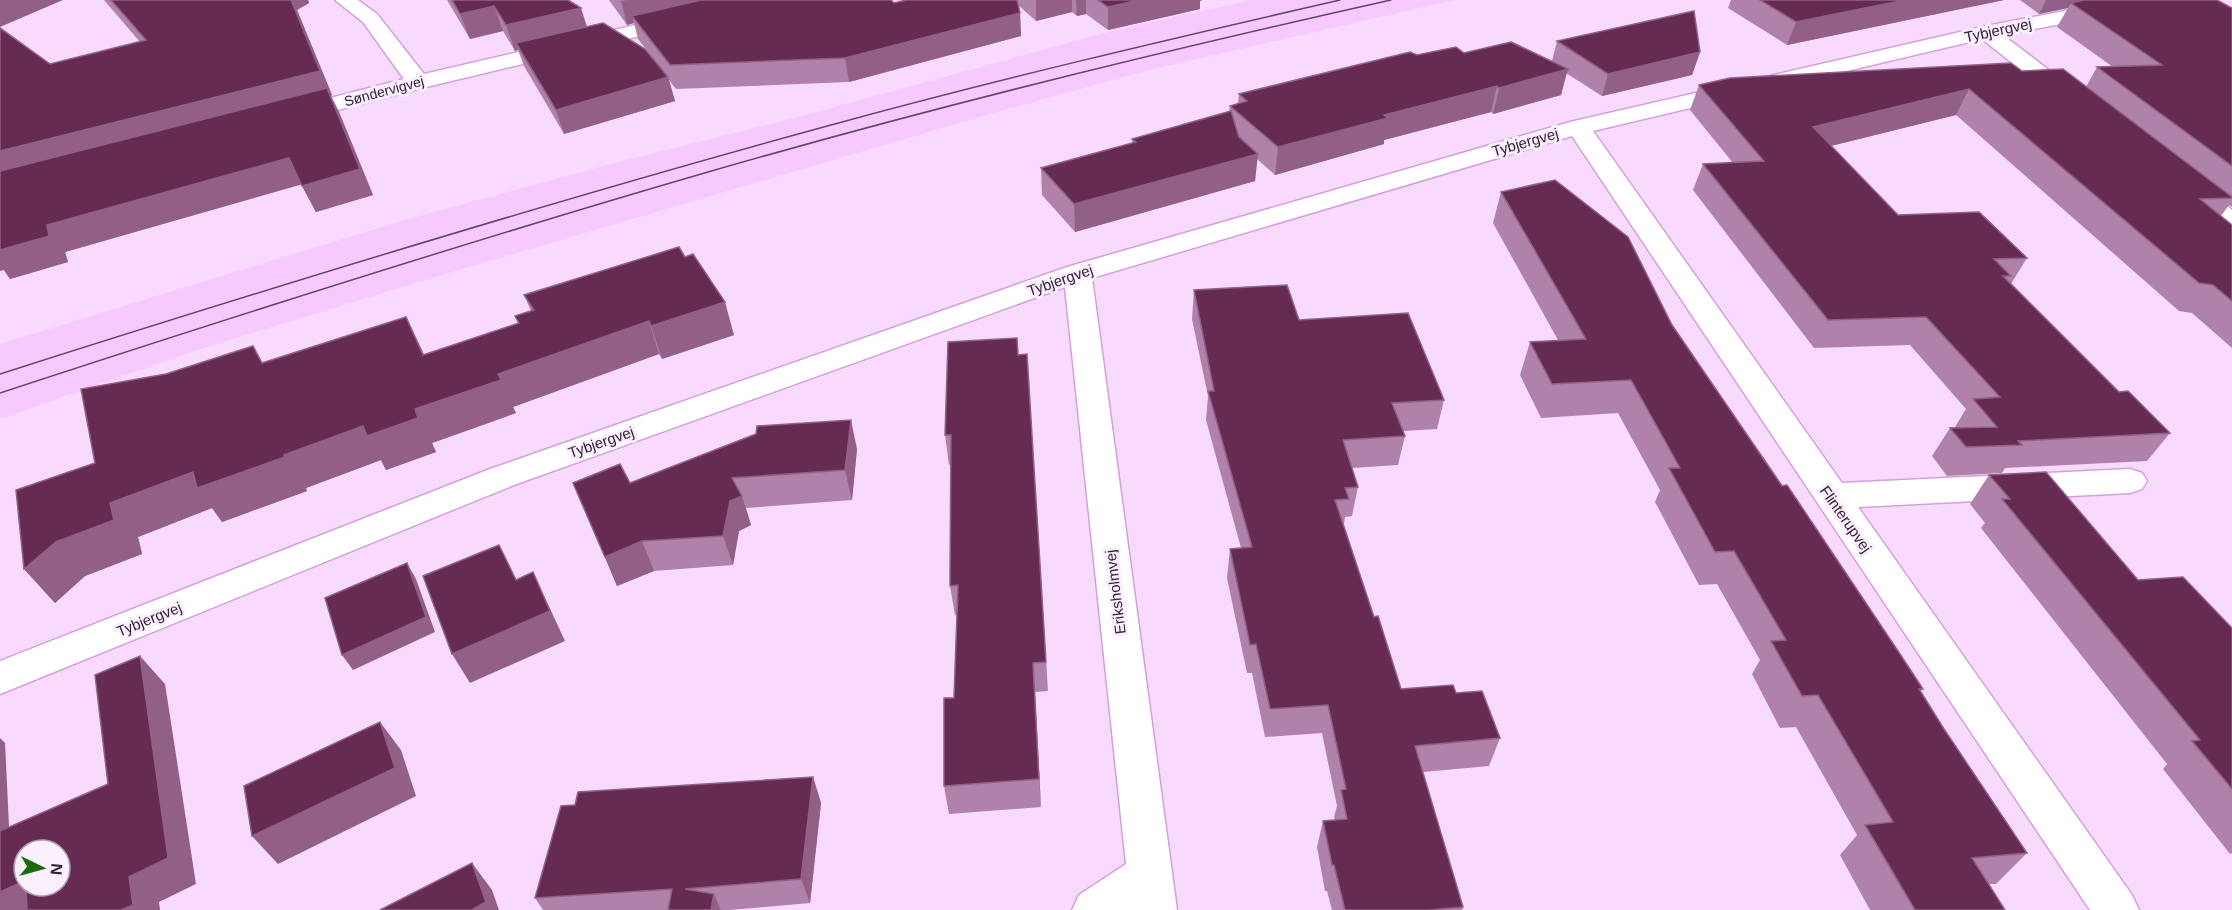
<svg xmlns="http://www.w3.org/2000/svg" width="2232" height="910" viewBox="0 0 2232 910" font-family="Arial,sans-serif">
<rect width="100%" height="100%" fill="#f9daff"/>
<!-- built -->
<path fill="#f7c9ff" d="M1251,0H1454L1149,70L993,113L435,277L194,351L0,419V344L405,220L607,165L791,119L1104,33Z"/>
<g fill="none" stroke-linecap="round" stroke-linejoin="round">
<defs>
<g id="minor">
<path d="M335,0H358L377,14L424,74L679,15L686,17L690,21L686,25L422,88L292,122L284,120L280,115L284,110L404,79L363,22Z"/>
<path d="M2122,0H2165L2162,4L2155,6L2003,35L2080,94L2084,99L2080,104L2072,106L2064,104L1982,39L1593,131L1842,483L2130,469L2142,473L2147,481L2142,489L2130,493L1858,507L2132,895L2139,910H2090L1572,136L1092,278L1177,910H1072L1079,895L1126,864L1065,287L514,485L0,694V661L490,469L1067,267L1570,122L1986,26Z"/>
<path d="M2186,179L2195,182L2232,210V231L2223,229L2177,192L2173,187L2177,182Z"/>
</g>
</defs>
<!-- minor casing -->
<use href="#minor" stroke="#d3a0dc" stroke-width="3"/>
<!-- minor -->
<use href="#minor" fill="#fff" fill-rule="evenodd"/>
<!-- tram -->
<g stroke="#5e4863" stroke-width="1.5">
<path d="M0,374C276,286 552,201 831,125C999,79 1170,39 1340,0"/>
<path d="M0,393C235,316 470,241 708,172C933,107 1162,51 1391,0"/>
</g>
</g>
<!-- wall -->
<g fill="#b082a9">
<path d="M104,0H308L309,3L297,10L332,95L331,96L339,112L373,195L316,212L301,184L65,252L68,262L10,279L4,270L50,64L140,42Z"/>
<path d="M447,0H568L587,27L652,57L638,39L634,23L627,25L609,0H891L894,3L906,0H1202L1200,1V9L1108,30L1086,14L1077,16L1072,12L1036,21L1018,5L1020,13L1021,36L849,82L676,89L669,80L675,101L564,134L524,66L518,50L515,51L503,31L470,39Z"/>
<path d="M1731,0H2004L1787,45L1728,8Z"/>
<path d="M2020,0H2217L2232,8V207L2229,205L2221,216L2232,225V348L2192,313L2179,311L1956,115L1831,146L1898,215L2027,258L2011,284L2119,392L2170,433L2147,461L2005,468L2002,473L1947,476L1932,456L1950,428H1956L1955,427L1966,409L1910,345L1814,348L1693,190L1703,164L1733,163L1690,110L1699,85L2022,71L2086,87L2097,67H2113L2057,27L2068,8L2039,14Z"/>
<path d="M1557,41L1700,52L1692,75L1602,96L1566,73L1561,95L1493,114L1491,112L1384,140V144L1275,175L1257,159L1255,181L1075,232L1042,195L1041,168L1132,143V139L1229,112L1230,106L1238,103L1239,94L1417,55L1464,53L1552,61Z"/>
<path d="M1501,192L1672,325L1923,689L1921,691L1944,729L2027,853L1996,884H1989L2005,910H1870L1840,855L1857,835L1796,727L1780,728L1752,674L1760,660L1717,584L1699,585L1655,502L1660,490L1618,413L1541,418L1520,375L1530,342L1558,340L1493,223Z"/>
<path d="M1194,290L1299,320L1444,400L1437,429L1403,431L1405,436L1398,465L1352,468L1358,487L1352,516L1345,517L1344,525L1374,617L1401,689L1456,693L1500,738L1489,766L1423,772L1463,907L1462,910H1332L1327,891H1325L1317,847L1323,821L1335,820L1334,817L1337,806L1322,733L1265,737L1252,673H1247L1227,578L1230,549L1241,548L1206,420L1208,396L1192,319Z"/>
<path d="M524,295L734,335L662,359L659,354L513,407L516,413L432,443L436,452L386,470L381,460L306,488L307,491L222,522L212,508L138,537L142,554L85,576L55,603L24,569L95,463L263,362L424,355L518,324L515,316L531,311Z"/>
<path d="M1027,354L1048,691L1035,692L1041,807L949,814L944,786L954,698L957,615H955L950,586L951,464L949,465L945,435L1018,355Z"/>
<path d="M857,449L852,500L746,508L751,525L739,531L733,565L654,571L617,586L573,483H630Z"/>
<path d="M1989,475L2138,580L2232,628V853L2230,854L2163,769L2167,764L1981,528L1985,523L1970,504Z"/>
<path d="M813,777L821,803L810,903L730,910H543L535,898L575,805Z"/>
</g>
<!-- shaded-wall -->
<g fill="#926087">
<path d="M0,0H63L0,27Z"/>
<path d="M291,0H308L309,3L297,10L332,95L331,96L339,112L373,195L316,212L302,186L330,96L0,182V151Z"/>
<path d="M627,0H734L632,16L634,23L627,25L621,1Z"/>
<path d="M1036,0H1072V12L1036,21Z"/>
<path d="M1076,0H1086V14L1077,16Z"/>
<path d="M1139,0H1202L1200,1V9L1108,30V7Z"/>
<path d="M1905,0H2004L1787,45L1796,22Z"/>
<path d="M2046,0H2110L2071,3L2068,8L2039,14Z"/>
<path d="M494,6L503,31L470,39L460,14Z"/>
<path d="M581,8L589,33L516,43L518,50L515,51L506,25Z"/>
<path d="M1020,13L1021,36L849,82L845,58Z"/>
<path d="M1700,52L1692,75L1602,96L1608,74Z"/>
<path d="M1568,69L1561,95L1493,114L1499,88Z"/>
<path d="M668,77L675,101L564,134L556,110Z"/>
<path d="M1497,86L1491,112L1384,140V144L1275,175L1278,147L1384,115Z"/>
<path d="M1969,89L1956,115L1802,153L1813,127Z"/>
<path d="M1258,154L1255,181L1075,232L1074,204Z"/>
<path d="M289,158L303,184L65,252L68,262L10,279L4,270L0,271V250L47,225Z"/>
<path d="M725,302L734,335L662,359L651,326Z"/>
<path d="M406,317L422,350L440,389L423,355Z"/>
<path d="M649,321L659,354L513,407L516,413L432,443L436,452L386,470L381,460L306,488L307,491L222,522L212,508L138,537L142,554L85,576L55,603L24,569L56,542L110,503L193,472L284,455L363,426L415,409L498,374Z"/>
<path d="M851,420L857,449L852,500L845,470Z"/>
<path d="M742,496L751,525L739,531L733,565L723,536L730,501Z"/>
<path d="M642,541L654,571L617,586L605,557Z"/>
<path d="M407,563L416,579L435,632L353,670L342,655Z"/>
<path d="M533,572L565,641L470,683L452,654Z"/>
<path d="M140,656L165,684L196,884L159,902L160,910H121L129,877Z"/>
<path d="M1033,663L1035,692L1041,807L1039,779Z"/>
<path d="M380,722L401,750L416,796L278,864L252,836Z"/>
<path d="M0,738L5,743L11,867L0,859Z"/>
<path d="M813,777L821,803L810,903L801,879Z"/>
<path d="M472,863L492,890L499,910H472Z"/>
<path d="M24,881V886H33L49,910H0V892Z"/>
<path d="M714,894L721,910H711Z"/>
</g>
<!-- building -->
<g fill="#662b53" stroke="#926087" stroke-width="1.5">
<path d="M111,0H291L320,71L0,151V28L50,64L146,40Z"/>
<path d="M452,0H568L581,8L506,25L494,6L460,14Z"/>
<path d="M701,0H891L894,3L906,0H1017L1020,13L845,58L670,65L632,16Z"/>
<path d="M1098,0H1139L1108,7Z"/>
<path d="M1760,0H1905L1796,22Z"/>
<path d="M2084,0H2217L2232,8V166L2097,67L2162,65L2071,3Z"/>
<path d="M1694,11L1700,52L1608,74L1557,41Z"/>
<path d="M603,23L645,49L668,77L556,110L516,43Z"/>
<path d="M1511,42L1568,69L1499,88L1497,86L1384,115L1388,118L1278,147L1230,106L1247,101L1239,94L1410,52L1417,55L1456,47L1464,53Z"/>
<path d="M2011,63L2022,71L2063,69L2232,197V198L2200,199L2232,225V301L2213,285L2199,283L1969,89L1813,127L1898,215L1979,212L2027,258L1994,259L2011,276H2003L2119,392L2128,391L2170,433L2018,441L2022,445L1966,447L1950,428L1997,427L1973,399L2000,397L1926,317L1828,320L1703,164L1764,161L1699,85L1730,78Z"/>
<path d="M327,88L360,169L302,186L289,158L47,225L49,236L0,250V171Z"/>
<path d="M1231,111L1239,137L1258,154L1074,204L1041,168L1136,142L1132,139Z"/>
<path d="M1555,180L1628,237L1672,325L1782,486L1787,485L1898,651L1923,689H1919L1944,729L2027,853L1972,858L2005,910H1915L1865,825L1893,822L1818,695L1802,696L1771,641L1786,640L1734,551L1715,552L1669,468H1680L1631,380L1552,384L1530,342L1586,339L1501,192Z"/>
<path d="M679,247L685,257L693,254L725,302L651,326L649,321L498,374L501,380L415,409L418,418L367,436L363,426L284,455L285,457L197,488L193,472L110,503L114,520L56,542L24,569L16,490L95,463L81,389L166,374L253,346L262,363L406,317L423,355L519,323L515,316L534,310L524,295Z"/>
<path d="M1287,285L1299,320L1408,313L1444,400L1392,403L1405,436L1343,440L1358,487L1345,488L1349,499L1335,500L1374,617L1378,616L1401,689L1453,685L1456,693L1482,691L1500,738L1415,746L1463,907L1429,910H1345L1334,865H1332L1323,821L1347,819L1341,790L1346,789L1328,705L1270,709L1256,644L1250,645L1230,549L1252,547L1208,391H1214L1194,290Z"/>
<path d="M1017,338L1018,355L1027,354L1046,662L1033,663L1039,779L944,786V698H954L958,585L950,586L951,435H945L948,342Z"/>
<path d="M851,420L845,470L732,478L742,496L730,501L723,536L642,541L605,557L573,483L620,464L630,483L756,434L757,426Z"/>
<path d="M2046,472L2138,580L2183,577L2232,628V789L2192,741L2200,740L2002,499H2010L1989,475Z"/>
<path d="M499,545L516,580L533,572L550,611L452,654L423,576Z"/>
<path d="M407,563L426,617L342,655L325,598Z"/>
<path d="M140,656L168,858L129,877L133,905L121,910H27L26,886H60V850H24V881L0,892V831L108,784L95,675Z"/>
<path d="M380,722L395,768L252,836L244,786Z"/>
<path d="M813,777L801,879L685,889L714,894L711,910H668L672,889L535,898L561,806L575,805L578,792Z"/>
<path d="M472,863L486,902L472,910H380Z"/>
</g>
<g text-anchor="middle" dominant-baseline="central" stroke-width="6" stroke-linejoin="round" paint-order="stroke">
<!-- far-street labels -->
<g font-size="14" fill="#342038" stroke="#faeffc">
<text transform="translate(384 91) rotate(-15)">Søndervigvej</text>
</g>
<!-- street labels -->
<g font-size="15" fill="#342038" stroke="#faeffc">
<text transform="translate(1998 30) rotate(-12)">Tybjergvej</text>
<text transform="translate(1525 142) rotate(-16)">Tybjergvej</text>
<text transform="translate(1060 280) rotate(-19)">Tybjergvej</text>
<text transform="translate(601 442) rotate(-19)">Tybjergvej</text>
<text transform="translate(1846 519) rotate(55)">Flinterupvej</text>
<text transform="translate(1115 592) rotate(-97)">Eriksholmvej</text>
<text transform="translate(149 619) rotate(-22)">Tybjergvej</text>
</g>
</g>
<!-- north arrow -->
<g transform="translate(42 868) rotate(95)"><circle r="28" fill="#faeffc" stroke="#ab9cae" stroke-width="1.5"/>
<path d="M0-4.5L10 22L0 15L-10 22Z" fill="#1a6a0e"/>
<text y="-9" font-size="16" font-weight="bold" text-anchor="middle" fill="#342038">N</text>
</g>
</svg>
